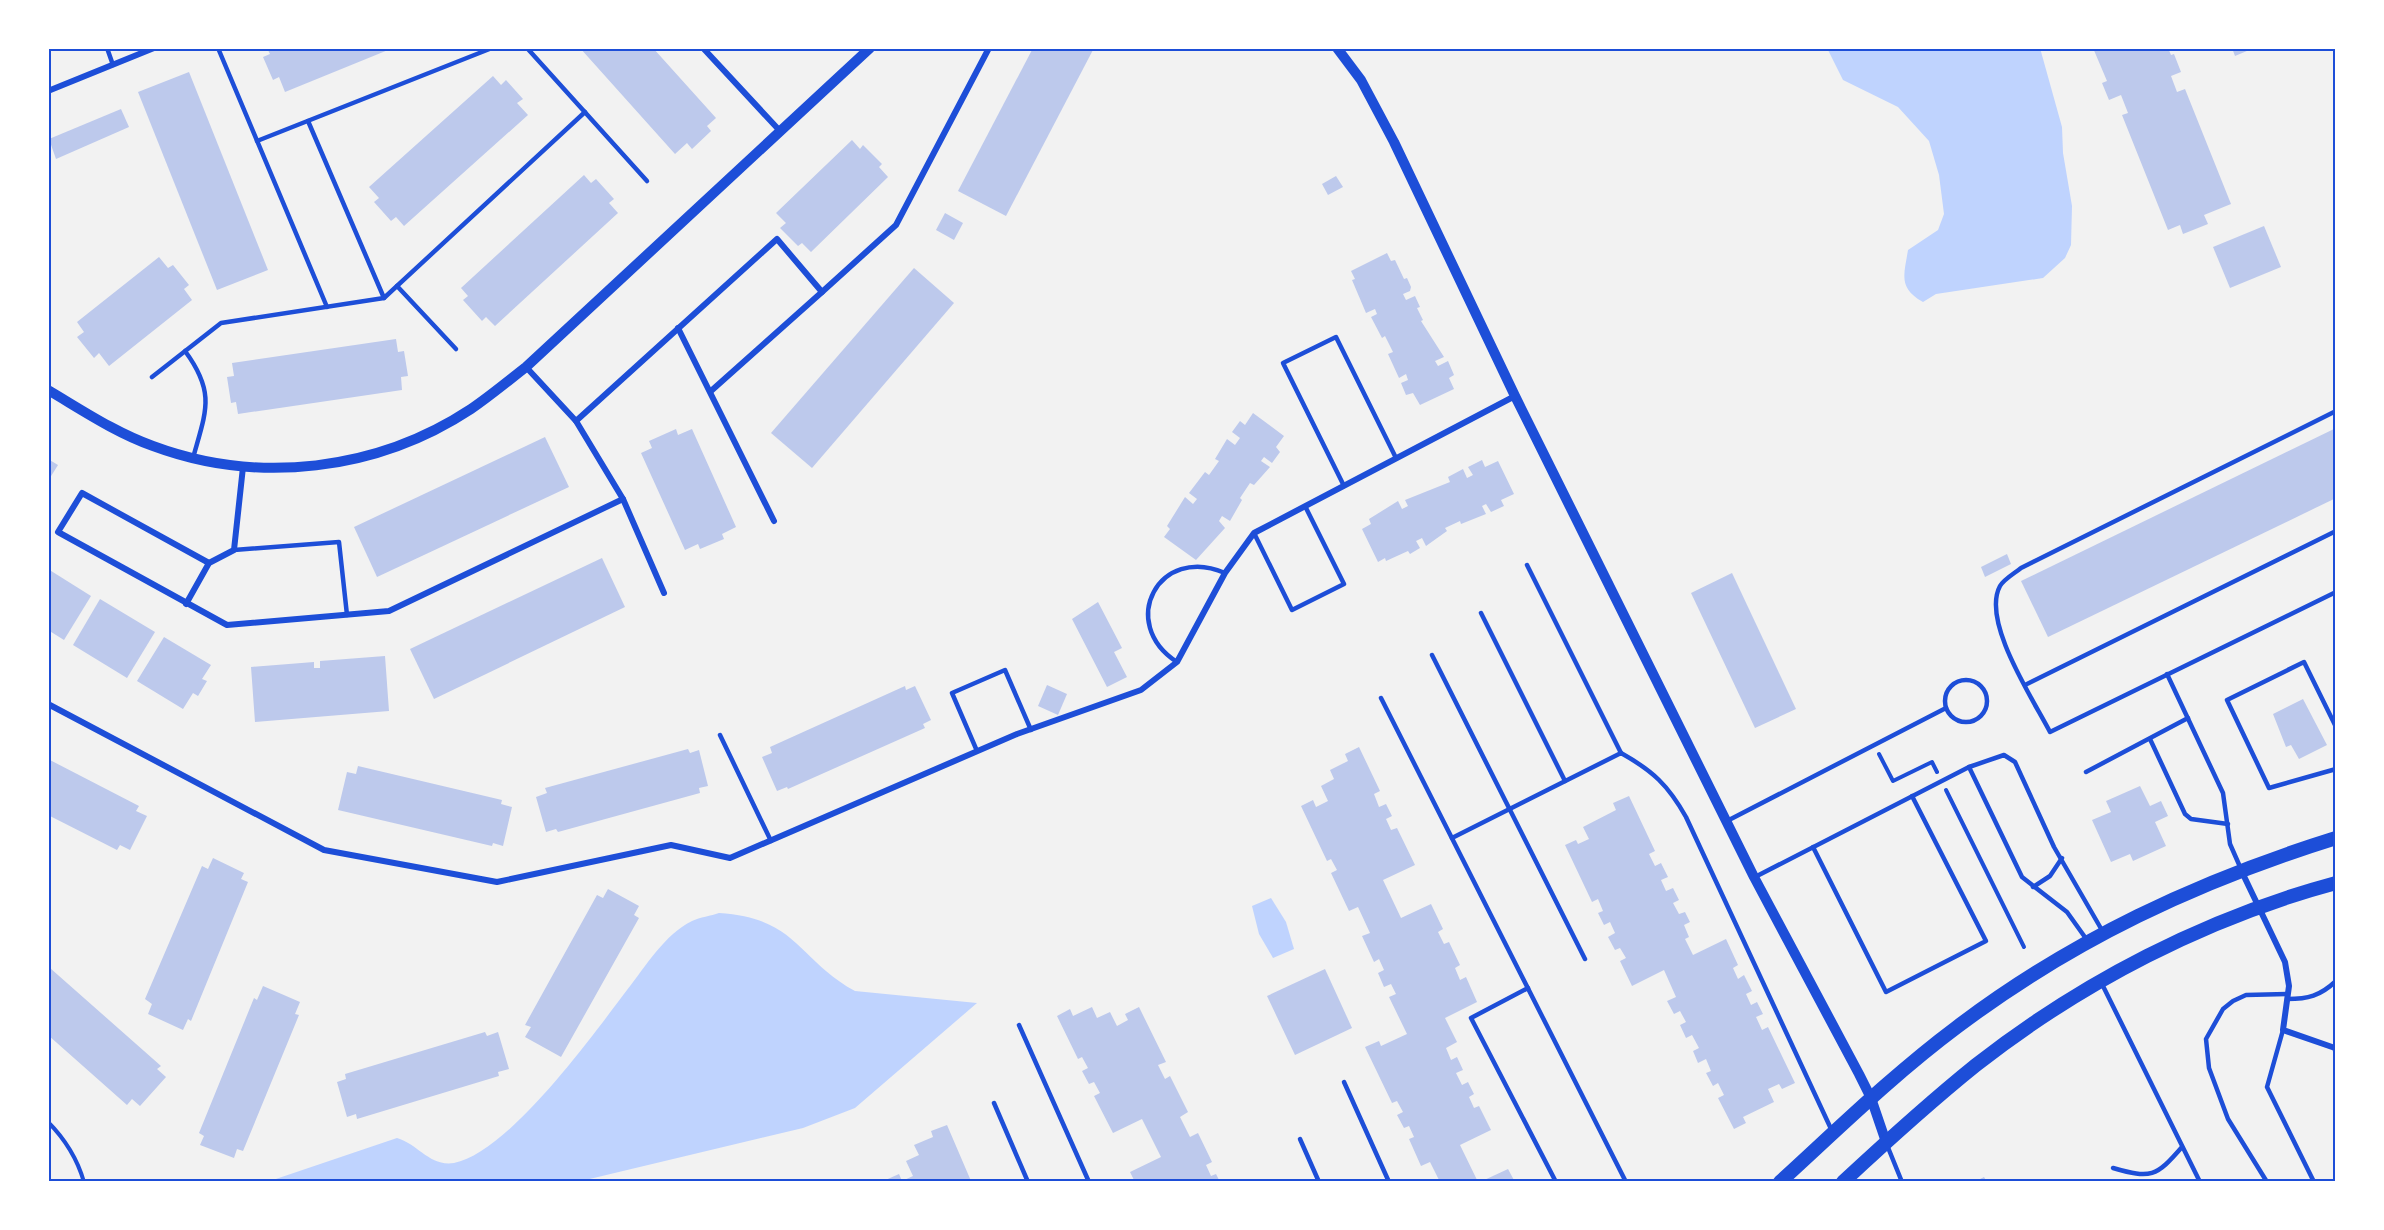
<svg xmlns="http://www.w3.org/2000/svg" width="2384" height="1230" viewBox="0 0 2384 1230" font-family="'PT Sans Narrow',sans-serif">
<rect width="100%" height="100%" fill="#f2f2f2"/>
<!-- water -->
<g fill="#bfd3fe">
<path d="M1827,48H2040L2062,127L2063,153L2072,206L2071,245L2065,258L2043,278L1936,294L1923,302C1898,288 1904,275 1908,250L1938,230L1944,214L1939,175L1929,141L1898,107L1843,80Z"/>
<path d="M1271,898L1286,922L1294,949L1273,958L1259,934L1252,906Z"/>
<path d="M719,913C798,918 797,959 855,991L977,1003L855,1108L803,1128L577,1182H267L397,1138C418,1144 430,1167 454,1163C508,1153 593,1035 627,990C646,966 664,935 692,921C700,917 711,916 719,913Z"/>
</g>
<!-- building -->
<g fill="#bdc9ec">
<path d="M267,48H393L285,92L279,77L273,80L263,57L270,54Z"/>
<path d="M580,48H653L716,118L707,126L711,131L692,149L687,143L675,154Z"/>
<path d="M1033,48H1094L1006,216L958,191Z"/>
<path d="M2093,48H2168L2171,55L2174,54L2181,72L2171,76L2177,92L2185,89L2231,204L2204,215L2208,224L2183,234L2180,225L2168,230L2122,115L2128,113L2121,95L2109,100L2102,83L2107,81Z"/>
<path d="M2232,48H2254L2235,56Z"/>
<path d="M189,72L268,270L217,290L138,92Z"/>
<path d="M493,76L501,85L506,80L523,99L517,103L528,115L404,226L396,217L391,221L374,202L379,198L369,187Z"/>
<path d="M121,109L129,127L56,159L49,139Z"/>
<path d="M852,140L860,149L863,145L882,164L879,167L888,177L811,252L802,243L798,246L780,228L786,223L776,213Z"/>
<path d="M584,175L591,183L596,179L614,199L609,203L618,213L495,326L486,317L482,321L463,300L468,296L461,288Z"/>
<path d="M1336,176L1343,187L1328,195L1322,184Z"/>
<path d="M945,213L963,223L954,240L936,230Z"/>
<path d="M2264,226L2281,267L2230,288L2213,247Z"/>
<path d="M1387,253L1391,261L1395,260L1404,279L1407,278L1411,287L1410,291L1403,294L1406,300L1415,296L1420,307L1417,308L1423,320L1421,321L1444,357L1435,361L1438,366L1448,361L1454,375L1449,378L1454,389L1420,405L1413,393L1406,395L1401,383L1408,380L1406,374L1399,378L1388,354L1393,352L1385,336L1382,338L1371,317L1377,314L1375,309L1366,313L1352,280L1355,279L1351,271Z"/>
<path d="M159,257L168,268L173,265L189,285L184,289L192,300L109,366L99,353L94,358L77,337L84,332L77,322Z"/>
<path d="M914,268L954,303L812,468L771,433Z"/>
<path d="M396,339L398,352L404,351L408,376L401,377L402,390L238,414L236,402L231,403L227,377L234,376L232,363Z"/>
<path d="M1253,413L1284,436L1276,447L1280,452L1272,463L1264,457L1261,461L1270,467L1254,485L1250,483L1240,498L1242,500L1230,521L1222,516L1219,521L1225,528L1196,560L1164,537L1170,529L1167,526L1185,497L1193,504L1197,499L1189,493L1205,472L1209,475L1219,461L1215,459L1227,439L1235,445L1240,438L1232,432L1240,421L1245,425Z"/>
<path d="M2336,428V498L2048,637L2021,581Z"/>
<path d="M676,429L678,435L692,429L736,527L722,534L724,539L700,549L698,544L685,550L641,453L652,448L649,441Z"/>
<path d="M545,437L569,487L377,577L354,527Z"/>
<path d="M48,459L58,465L48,481Z"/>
<path d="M1482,460L1485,467L1498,461L1514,494L1501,500L1504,506L1491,512L1486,504L1482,506L1486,514L1461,524L1460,521L1445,528L1447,531L1426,546L1422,538L1416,541L1420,548L1410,554L1408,551L1386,561L1385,558L1378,562L1362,529L1371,524L1369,519L1398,501L1402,509L1408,506L1405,500L1450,482L1448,477L1463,469L1467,478L1473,475L1468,467Z"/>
<path d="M2007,554L2011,564L1985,577L1981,567Z"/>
<path d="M602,558L625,607L434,699L410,649Z"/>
<path d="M48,569L91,596L64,640L48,630Z"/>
<path d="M1732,573L1796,709L1755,728L1691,593Z"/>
<path d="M100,599L155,632L127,678L73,645Z"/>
<path d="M1098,602L1122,648L1114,652L1127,677L1107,687L1072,619Z"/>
<path d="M164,637L211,665L202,679L207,681L198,696L193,693L183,709L137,681Z"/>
<path d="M385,656L389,711L255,722L251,667L314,662V668H320V661Z"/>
<path d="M1047,685L1067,694L1058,715L1038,706Z"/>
<path d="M905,686L906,690L915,686L931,720L923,724L925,728L788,789L787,787L777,791L762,757L772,753L770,747Z"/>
<path d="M2303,699L2327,745L2299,759L2291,745L2286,747L2273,714Z"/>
<path d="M1359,747L1380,791L1374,794L1379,807L1386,804L1392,816L1386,819L1391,830L1397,828L1415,865L1383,880L1401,918L1431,904L1443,929L1438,932L1444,944L1449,942L1460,965L1455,968L1460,980L1466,977L1477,1002L1445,1018L1457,1042L1446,1048L1451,1060L1457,1057L1463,1070L1456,1073L1462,1085L1468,1082L1474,1094L1469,1097L1474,1108L1479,1106L1491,1130L1460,1145L1478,1182H1440L1430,1162L1421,1166L1409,1139L1414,1137L1409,1126L1404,1128L1397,1115L1403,1112L1397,1101L1392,1103L1365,1047L1379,1041L1381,1046L1407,1034L1389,997L1396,994L1391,984L1384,987L1378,973L1384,970L1379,959L1374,962L1362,936L1370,933L1358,907L1349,911L1331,873L1337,870L1331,859L1327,861L1301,806L1313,800L1316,807L1328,801L1321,786L1334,779L1330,770L1348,761L1345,754Z"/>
<path d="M688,749L690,753L699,750L708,786L699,788L700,793L558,832L556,829L546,832L536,797L547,793L545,788Z"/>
<path d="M48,759L139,806L136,811L147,816L130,850L120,845L117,850L48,815Z"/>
<path d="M358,766L502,800L501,804L512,807L503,846L493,843L492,846L338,810L347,772L356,774Z"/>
<path d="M2140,786L2150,806L2161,801L2168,816L2155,822L2166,846L2133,861L2130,854L2111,862L2092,820L2111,812L2106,801Z"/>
<path d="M1629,796L1655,851L1649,854L1655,866L1661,863L1668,877L1661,880L1666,891L1673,888L1679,900L1673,903L1679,914L1685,912L1690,922L1684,925L1689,937L1685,939L1693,955L1726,939L1738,965L1733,968L1738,979L1744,975L1752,991L1746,994L1751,1005L1757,1002L1763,1014L1756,1017L1762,1030L1768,1027L1795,1083L1782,1089L1779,1084L1768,1089L1774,1102L1743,1117L1746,1123L1734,1129L1718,1098L1724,1095L1718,1083L1713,1086L1706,1073L1711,1071L1706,1059L1698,1063L1693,1051L1699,1048L1692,1035L1686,1038L1680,1025L1686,1022L1680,1011L1674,1014L1667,1001L1676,997L1664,970L1632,986L1620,961L1626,958L1620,948L1615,950L1608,937L1615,933L1610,922L1604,925L1598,913L1603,911L1598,899L1592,902L1565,845L1576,840L1578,844L1589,839L1583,827L1616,810L1613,803Z"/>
<path d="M213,858L244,873L241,879L248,882L191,1021L188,1019L183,1030L148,1014L152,1004L145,999L202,866L208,869Z"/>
<path d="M608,889L639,906L634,915L639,918L561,1057L525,1037L531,1027L525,1025L597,895L603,898Z"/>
<path d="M50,968L161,1066L157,1069L166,1077L140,1106L132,1099L127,1105L48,1035Z"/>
<path d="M1325,969L1352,1028L1295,1055L1267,996Z"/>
<path d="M263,986L300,1002L295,1014L299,1015L243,1151L237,1149L234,1158L200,1145L204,1136L199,1133L254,998L257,1000Z"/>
<path d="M1092,1007L1097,1018L1110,1012L1117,1026L1128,1020L1125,1014L1139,1007L1166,1062L1158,1065L1165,1079L1170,1076L1188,1112L1180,1117L1190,1137L1198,1133L1212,1162L1206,1165L1211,1176L1216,1174L1220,1182H1135L1130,1172L1161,1157L1142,1119L1113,1133L1094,1096L1100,1093L1094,1082L1089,1084L1082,1071L1088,1068L1082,1057L1078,1059L1057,1016L1070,1009L1073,1016Z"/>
<path d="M485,1032L487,1036L498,1032L509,1069L498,1072L499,1076L357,1119L356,1114L347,1117L337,1082L346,1079L345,1074Z"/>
<path d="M947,1125L971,1181L881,1182L899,1174L902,1181L913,1176L906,1161L919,1155L914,1145L933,1137L931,1131Z"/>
<path d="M1508,1169L1515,1182H1480Z"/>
<path d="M1984,1177L1987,1182H1974Z"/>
</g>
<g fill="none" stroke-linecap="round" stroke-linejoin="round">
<!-- path -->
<g stroke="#1d4ed8" stroke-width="4">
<path d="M1879,754L1893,781L1932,762L1937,772"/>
<path d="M1946,790L2024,947"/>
<path d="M48,1122C66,1140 77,1158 84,1182"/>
</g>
<!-- service -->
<g stroke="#1d4ed8" stroke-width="4.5">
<path d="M107,48L113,65"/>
<path d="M218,48L327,307"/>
<path d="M527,48L647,181"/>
<path d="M308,121L384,298"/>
<path d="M257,141L492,48"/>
<path d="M397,286L456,349"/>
<path d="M185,351C216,393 206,411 193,458"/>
<path d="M152,377L221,323L384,298L585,112"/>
<path d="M2336,411L2021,568C2015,573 2004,579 2000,586C1981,621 2033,699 2050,732L2336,592"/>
<path d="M1344,486L1283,363L1336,337L1396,458"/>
<path d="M1254,533L1292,610L1344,584L1305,506"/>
<path d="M234,550L339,542L347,615"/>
<path d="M1527,565L1621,753"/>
<path d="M1481,613L1565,781"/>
<path d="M1432,655L1585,959"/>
<path d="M1177,662C1117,623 1159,544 1225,573"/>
<path d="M2167,674L2223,793L2230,844L2241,869"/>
<circle cx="1966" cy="701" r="21"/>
<path d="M2025,685L2336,531"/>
<path d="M1381,698L1626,1182"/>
<path d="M2336,727L2304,662L2227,700L2269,788L2336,769"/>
<path d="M720,735L771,841"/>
<path d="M2150,739L2185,814L2191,819L2228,824"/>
<path d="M977,751L952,693L1005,670L1031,730"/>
<path d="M2086,772L2188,718"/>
<path d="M1727,821L1946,708"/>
<path d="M1452,838L1621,753C1653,771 1668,785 1686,817L1832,1131"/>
<path d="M1813,847L1886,992L1986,941L1912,796"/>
<path d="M1755,877L1969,767"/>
<path d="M2033,887L2050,876L2062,858"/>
<path d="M2087,940L2067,912L2022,877L1969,767L2004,755L2015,762L2054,847L2103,932"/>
<path d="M2102,984L2200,1182"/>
<path d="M1528,988L1471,1018L1556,1182"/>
<path d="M2287,999C2308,999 2320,996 2336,981"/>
<path d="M1019,1025L1089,1182"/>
<path d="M2283,1030L2267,1087L2314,1182"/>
<path d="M1344,1082L1389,1182"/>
<path d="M994,1103L1028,1182"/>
<path d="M1300,1139L1319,1182"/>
<path d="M1887,1145L1902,1182"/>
<path d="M2113,1168C2151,1179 2156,1177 2182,1147"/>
<path d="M2267,1182L2228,1119L2209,1068L2206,1039L2223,1009L2233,1001L2246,995L2287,994"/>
</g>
<!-- minor -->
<g stroke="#1d4ed8" stroke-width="6">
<path d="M703,48L780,131"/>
<path d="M48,91L154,48"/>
<path d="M678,328L774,521"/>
<path d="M526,367L576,421L623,499L664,593"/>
<path d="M711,391L822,292"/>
<path d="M576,421L777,239L822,292L896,225L989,48"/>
<path d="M209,563L82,493L58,532L227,625L389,611L623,499"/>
<path d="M186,604L209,563L234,550L243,467"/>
<path d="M48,704L324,850L497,882L671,845L730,858L1017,734L1141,690L1177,662L1225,573L1254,533L1515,396"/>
<path d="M2241,870L2285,962L2289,986L2283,1030L2335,1048L2336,1051"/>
</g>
<!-- tertiary -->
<g stroke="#1d4ed8" stroke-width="10">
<path d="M1337,48L1361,80L1394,142L1515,396L1754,877L1859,1074L1871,1098L1886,1142"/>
<path d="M48,390C82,410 116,433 153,446C258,485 377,471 471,409C490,396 508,381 526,367L870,48"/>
</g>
<!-- primary -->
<g stroke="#1d4ed8" stroke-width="14">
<path d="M1780,1182C1838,1129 1894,1074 1957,1027C2072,940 2198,881 2336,838"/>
<path d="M1843,1182C1886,1142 1930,1102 1976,1065C2082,982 2206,918 2336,883"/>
</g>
</g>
<!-- border -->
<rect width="2384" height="1230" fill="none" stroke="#ffffff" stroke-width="99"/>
<rect x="50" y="50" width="2284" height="1130" fill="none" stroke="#1d4ed8" stroke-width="2"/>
</svg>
